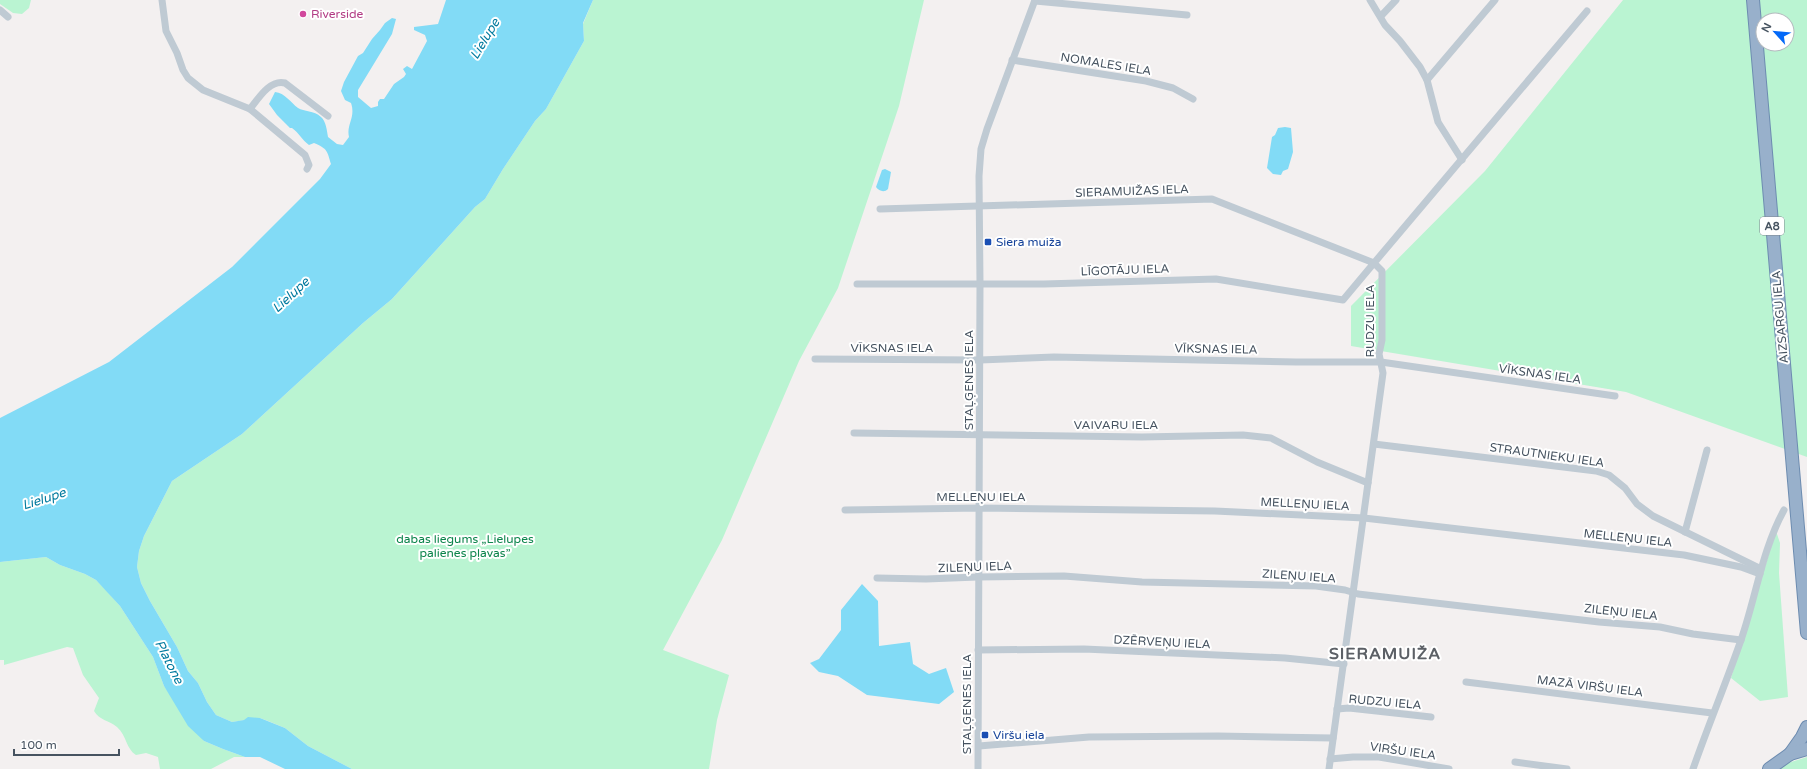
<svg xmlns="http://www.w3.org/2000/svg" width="1807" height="769" viewBox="0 0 1807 769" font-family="'Varela Round',sans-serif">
<rect width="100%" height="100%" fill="#f3f0f0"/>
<!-- green -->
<g fill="#baf4d2" fill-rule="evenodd">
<path d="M0,0H31L29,8L22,14L13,13L0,4Z"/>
<path d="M593,0H924L899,106L838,288L799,361L722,540L663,650L729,675L717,720L709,769H352L308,746L285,728L268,721L260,718L232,722L216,715L207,702L198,683L188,671L177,647L150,601L141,583L137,567L139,551L144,536L172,481L242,434L363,323L392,299L475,207L485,199L503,169L535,121L546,109L584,41L583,24Z"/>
<path d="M1623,0H1807V457L1626,392L1351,346V306L1485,171ZM1763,20H1787V44H1763Z"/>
<path d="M1776,531L1780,543L1779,573L1788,697L1760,701L1731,678Z"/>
<path d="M46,557L60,565L85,574L96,580L105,589L120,606L153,657L164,686L204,741L223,749L245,757H234L211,769H160L158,757L146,753L136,755C126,749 127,736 117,727C109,720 100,721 94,711L99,698L83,675L73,648L67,647L4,665V660H0V562Z"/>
<path d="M1807,757V769H1780L1788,763Z"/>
</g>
<!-- water -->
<g fill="#82dbf6">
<path d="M446,0H593L583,23L584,41L546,109L535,121L503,169L485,199L475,207L392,299L363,323L242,434L172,481L144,536L139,551L137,567L141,583L150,601L177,647L188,671L198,683L207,702L216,715L232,722L244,720L248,717L260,718L285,728L308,746L352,769H285L260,757H245L223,749L204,741L188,726L164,686L153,657L120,606L96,580L85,574L60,565L46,557L0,562V418L109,362L232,267L320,179L331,164C327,151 328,149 314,143L309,145C302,140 299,133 292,128H290L277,115L269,104L275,92C285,93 290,102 298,108C304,112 314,110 321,117C326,121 327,131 328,137L337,144L343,145L349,137C346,124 356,118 351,103L345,100L341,91L344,82L358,56L363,53L372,39L380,30L385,23L392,18L396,19L392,34L358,90V97L371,108L378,106V102L380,99H384L394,84L404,77L406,74L403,69L407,66L412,69L427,41L425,35L414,30V27L438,24Z"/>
<path d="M1285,127L1291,128L1293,152L1288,169L1283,171L1281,175L1273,174L1267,168L1272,137L1275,135L1278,128Z"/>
<path d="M885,169L891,172L888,189C884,193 879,191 876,187L882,170Z"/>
<path d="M862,584L878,601L879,646L910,642L913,664L929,674L946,668L954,692L939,704L867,695L838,676L819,672L810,663L819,659L841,630V610Z"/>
</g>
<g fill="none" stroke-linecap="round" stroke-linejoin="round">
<defs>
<g id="trunk">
<path d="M1753,0L1807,633"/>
<path d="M1790,754L1802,737L1807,727"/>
<path d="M1769,769L1790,754L1807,749"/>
</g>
</defs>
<!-- trunk casing -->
<use href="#trunk" stroke="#6d8cb0" stroke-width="14"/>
<!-- minor -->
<g stroke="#bfcad3" stroke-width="7">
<path d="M162,0L166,31L177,53L183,70L188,78L203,90L250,109L305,155L309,165L307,169"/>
<path d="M1370,0L1385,25L1400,41L1420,67L1427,80L1438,122L1462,160"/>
<path d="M1035,1L1187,15"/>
<path d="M0,10L8,17"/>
<path d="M1381,16L1396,0"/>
<path d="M1012,60L1146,81L1173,88L1193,99"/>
<path d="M1427,80L1495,0"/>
<path d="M250,109C258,99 270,79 285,83L328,116"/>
<path d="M857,284H1044L1216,279L1343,300L1374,263L1212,199L880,209"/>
<path d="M815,359L980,360L1054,357L1296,362H1381L1615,396"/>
<path d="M854,433L1142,437L1243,435L1271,438L1317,462L1368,483"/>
<path d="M1374,444L1596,471L1609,475L1625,488L1637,504L1653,516L1761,569"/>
<path d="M845,510L980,508L1215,511L1364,518L1684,555L1741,567L1760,574"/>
<path d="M1685,532L1707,450"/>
<path d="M877,578L926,579L978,577L1064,576L1142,582L1316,586L1345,590L1358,594L1599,622L1660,627L1693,634L1741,640"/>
<path d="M978,650L1084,649L1285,658L1344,664"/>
<path d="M1466,682L1712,713"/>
<path d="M1337,709L1349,708L1431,717"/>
<path d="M979,746L1089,737L1218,736L1333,738"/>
<path d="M1330,759L1353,757H1379L1449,769"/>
<path d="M1515,762L1567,769"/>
<path d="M978,769L980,284L979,176L981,149L987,129L1035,0"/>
<path d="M1329,769L1383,373L1379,354L1382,340V271L1374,263L1587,11"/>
<path d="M1693,769C1708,726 1726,683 1741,640C1756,597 1762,550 1784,510"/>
</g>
<!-- trunk -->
<use href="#trunk" stroke="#98b0cb" stroke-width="12"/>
</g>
<!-- markers -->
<circle fill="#d1479c" stroke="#fff" stroke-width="1.5" cx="303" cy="14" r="4"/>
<g fill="#1a4fb4" stroke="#fff" stroke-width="1.5">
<rect x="984" y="238" width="8" height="8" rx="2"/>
<rect x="981" y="731" width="8" height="8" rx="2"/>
</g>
<g text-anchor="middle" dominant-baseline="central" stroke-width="4" stroke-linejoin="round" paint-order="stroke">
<!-- shield labels -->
<rect fill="#fff" stroke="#7e8790" stroke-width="1" x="1760" y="217" width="24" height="18" rx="3"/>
<g font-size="11" font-weight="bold" fill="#465360">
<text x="1772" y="226">A8</text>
</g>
<!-- hotel labels -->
<g font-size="12" fill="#b23c85" stroke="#fff" text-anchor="start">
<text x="311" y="14">Riverside</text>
</g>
<!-- street labels -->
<g font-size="12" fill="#465360" stroke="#fff">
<text transform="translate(1106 64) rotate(9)">NOMALES IELA</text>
<text transform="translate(1132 191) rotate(-2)">SIERAMUIŽAS IELA</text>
<text transform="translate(1125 270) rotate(-2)">LĪGOTĀJU IELA</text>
<text transform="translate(1780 317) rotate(-95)">AIZSARGU IELA</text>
<text transform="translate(1370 321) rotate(-90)">RUDZU IELA</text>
<text x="892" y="348">VĪKSNAS IELA</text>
<text transform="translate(1216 349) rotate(1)">VĪKSNAS IELA</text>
<text transform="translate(1540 374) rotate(8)">VĪKSNAS IELA</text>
<text transform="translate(969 380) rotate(-90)">STAĻĢENES IELA</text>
<text x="1116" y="425">VAIVARU IELA</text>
<text transform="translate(1547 455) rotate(8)">STRAUTNIEKU IELA</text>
<text x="981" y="497">MELLEŅU IELA</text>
<text transform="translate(1305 504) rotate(3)">MELLEŅU IELA</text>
<text transform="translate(1628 538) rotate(6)">MELLEŅU IELA</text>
<text transform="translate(975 567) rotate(-2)">ZILEŅU IELA</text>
<text transform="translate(1299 576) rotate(4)">ZILEŅU IELA</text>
<text transform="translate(1621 612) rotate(6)">ZILEŅU IELA</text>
<text transform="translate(1162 642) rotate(3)">DZĒRVEŅU IELA</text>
<text transform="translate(1590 686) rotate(7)">MAZĀ VIRŠU IELA</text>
<text transform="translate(1385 702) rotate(5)">RUDZU IELA</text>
<text transform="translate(967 704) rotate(-90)">STAĻĢENES IELA</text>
<text transform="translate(1403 751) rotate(8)">VIRŠU IELA</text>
</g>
<!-- transit labels -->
<g font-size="12" fill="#164399" stroke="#fff" text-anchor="start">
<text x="996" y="242">Siera muiža</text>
<text x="993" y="735">Viršu iela</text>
</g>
<!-- park labels -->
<g font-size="12" fill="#0d854c" stroke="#fff">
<text x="465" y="539">dabas liegums „Lielupes<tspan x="465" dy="14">palienes pļavas”</tspan></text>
</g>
<!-- water labels -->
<g font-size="13" font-style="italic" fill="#037b9f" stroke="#fff">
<text transform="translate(485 39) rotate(-59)">Lielupe</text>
<text transform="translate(291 295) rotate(-43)">Lielupe</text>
<text transform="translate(44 499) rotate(-18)">Lielupe</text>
<text transform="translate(169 662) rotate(63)">Platone</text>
</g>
<!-- district labels -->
<g font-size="16" font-weight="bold" letter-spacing="1" fill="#5c6066" stroke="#fff">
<text x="1385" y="654">SIERAMUIŽA</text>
</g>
</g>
<!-- north arrow -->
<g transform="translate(1775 32) rotate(297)"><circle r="19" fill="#ffffff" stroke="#b5babf"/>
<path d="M0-3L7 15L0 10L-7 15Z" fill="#0469f8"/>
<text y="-6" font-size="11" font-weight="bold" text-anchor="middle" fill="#465360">N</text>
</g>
<!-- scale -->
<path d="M14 749v6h105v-6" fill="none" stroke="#465360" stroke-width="2"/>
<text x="20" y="749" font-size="12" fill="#465360" stroke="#ffffff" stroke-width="3" paint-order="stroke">100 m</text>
</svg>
